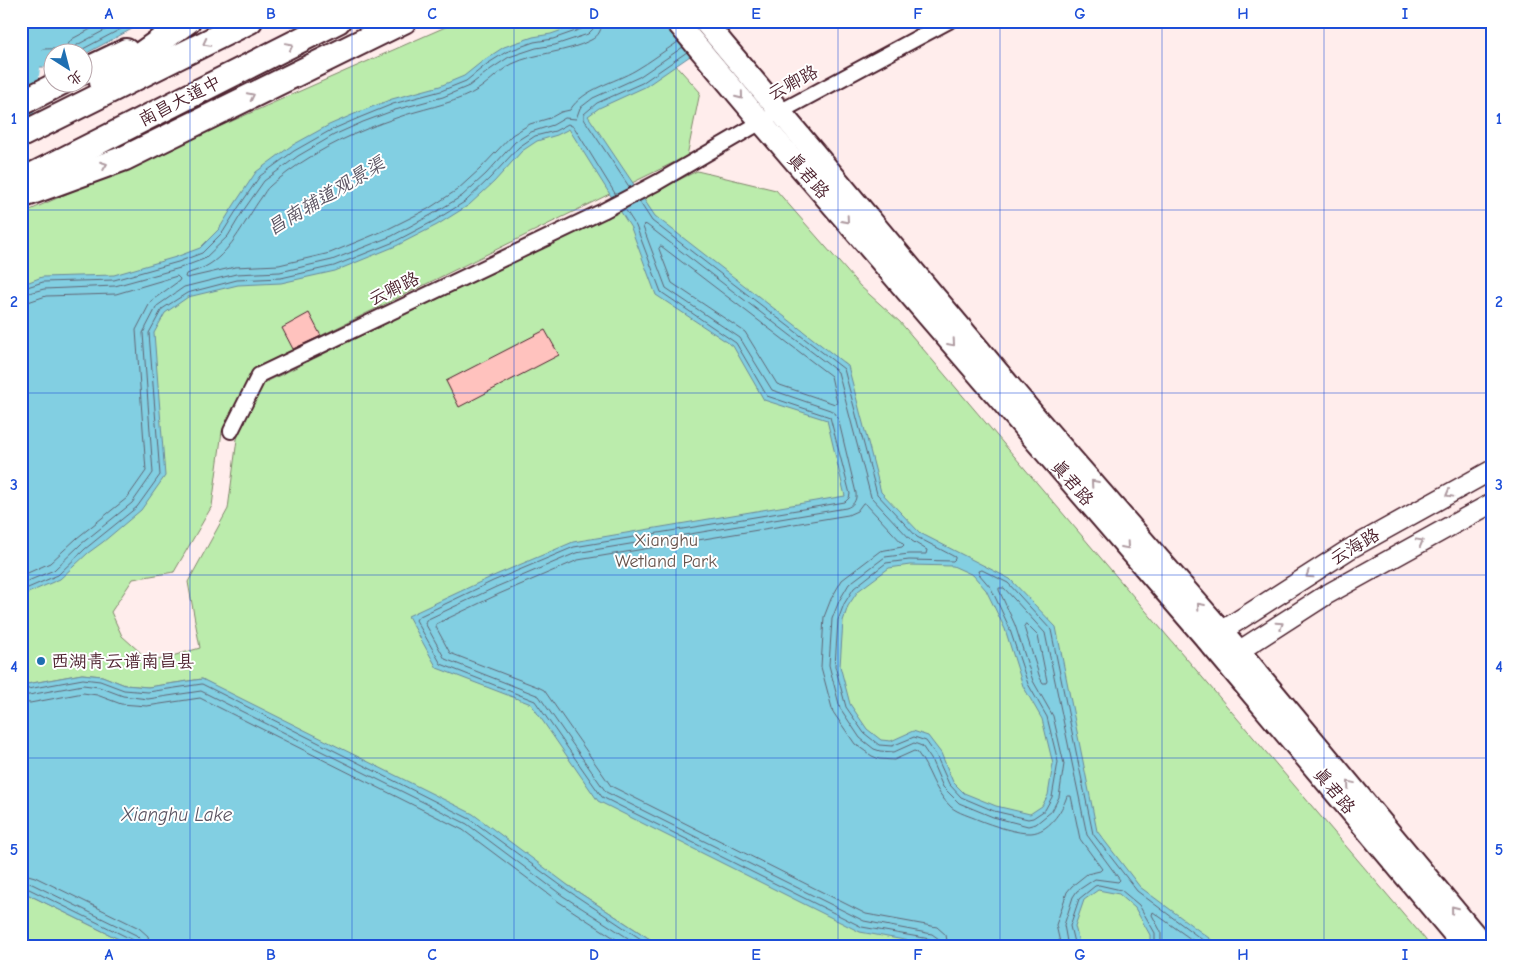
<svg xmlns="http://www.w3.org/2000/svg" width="1513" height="968" viewBox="0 0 1513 968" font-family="'Comic Neue','LXGW WenKai TC',sans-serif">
<rect width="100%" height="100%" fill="#ffedec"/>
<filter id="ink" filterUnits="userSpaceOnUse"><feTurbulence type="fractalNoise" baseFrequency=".02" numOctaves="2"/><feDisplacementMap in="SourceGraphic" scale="10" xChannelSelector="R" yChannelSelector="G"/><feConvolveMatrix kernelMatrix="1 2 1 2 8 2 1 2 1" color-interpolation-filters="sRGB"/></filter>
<g filter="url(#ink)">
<!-- green -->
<g fill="#bbecac" stroke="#82866c">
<path d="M459,21H636L700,92L687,156L257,367L222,431L212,506L174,572L133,579L111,612L122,636L151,662L200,648L188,582L228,509L237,439L254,388L697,171L776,190L860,286L900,322L1425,939L1430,947H662L569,886L202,679L148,687L125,685L102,676L82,674L27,684L21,683V214Z"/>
<path d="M21,891L135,947H21Z"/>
</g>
<!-- water -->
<g fill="#82cfe2" stroke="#6c8999" fill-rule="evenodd">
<path d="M21,21H147L83,55L82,52H52V66C40,68 31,68 21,59Z"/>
<path d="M588,21H741L645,87L599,108L588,116L655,216L848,366L881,492L920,533L1010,579L1056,627L1097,831L1140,887L1217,944L1219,947H1150V935L1135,908L1119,894L1098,890L1084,900L1075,926L1080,947H943L860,932L598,801L531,704L437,668L408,616L491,577L573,542L845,496L827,420L764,400L733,346L656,295L631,228L569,129L557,135L537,141L522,151L494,182L469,205L437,225L396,246L335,271L281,283L238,285L188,297L165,313L154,333L165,476L141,510L103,542L88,553L60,579L21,596V285L42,277L114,275L176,257L200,248L219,229L234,205L256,172L291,146L329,125L359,112L392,99L440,86L464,76L484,60L504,47L533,37L551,34ZM910,565L953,566L973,575L986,590L1005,629L1023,686L1042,719L1053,764L1048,795L1042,806L1030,814L996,806L964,793L953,782L941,753L928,736L913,731L891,741L881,740L867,729L850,704L840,666L843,621L848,606L858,591L889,568Z"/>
<path d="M82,674L102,676L125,685L148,687L202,679L473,814L569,886L662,947H135L21,891V683L27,684Z"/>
</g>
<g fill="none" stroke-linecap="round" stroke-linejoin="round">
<!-- shore -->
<g stroke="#606574" stroke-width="1">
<path d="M602,21C602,29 599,36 591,40C567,53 537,52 512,64C497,72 486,86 472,93C448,105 421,109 396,118C358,131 320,148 288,172C282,177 275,181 270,186C266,189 264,194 261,198C246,219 232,250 210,264C203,269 194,271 186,274L185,277L187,278L235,267L279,265L330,253L388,229L428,209L457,190L480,169L512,135L530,124L550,118L561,112L570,110C584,88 614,83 636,70C650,62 664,51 678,42"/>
<path d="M21,42C30,42 34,48 42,49C50,49 54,48 63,51L72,39L106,21"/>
<path d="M72,52L77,45L122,21"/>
<path d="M78,52L81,50L136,21"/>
<path d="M630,188L584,119V114L597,103L642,83L687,52"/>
<path d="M639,201L652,221L844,369L877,494L917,537L955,557V559L953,561L909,560L886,563L854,588L844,604L838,620L835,666L846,707L864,733L879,745L892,746L914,737L926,741L936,755L949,784L961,797L994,811L1028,819L1033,818L1045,810L1052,797L1058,762L1047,717L1028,684L1009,627L991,588L979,574L978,571L982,570L1008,583L1051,630L1093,834L1137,891L1212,947"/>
<path d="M625,209L636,226L661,292L736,343L767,396L830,417L850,494L849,498L845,502L574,547L493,581L418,617L416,620L441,664L535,701L602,797L862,927L930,939L934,942L935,947"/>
<path d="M661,246L831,376L837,403L835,404L777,384L745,332L672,283L659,249Z"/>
<path d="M21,289L43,282L114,280L178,262L202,253L223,232L238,208L260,176L294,151L331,130L361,117L393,104L441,91L466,81L487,64L506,52L534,42L553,39L584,28L587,26L588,21"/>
<path d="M21,295L44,289L115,286L180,268L204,259L228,236L243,211L264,181L298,156L334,135L363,122L395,110L443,97L469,86L491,69L509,57L536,48L555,45L588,34L593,29L594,21"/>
<path d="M21,303L28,302L46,296L116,294L177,276L180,279L179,281L151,301L136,330L146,471L127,498L77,538L50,563L21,576"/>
<path d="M21,584L54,570L81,544L132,503L153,473L143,333L157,306L184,287L236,274L280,272L332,260L392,236L431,215L462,196L486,174L515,142L531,132L553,125L565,118L576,119L580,108L593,98L639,77L683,47"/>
<path d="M21,591L58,575L85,549L137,507L160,475L149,333L162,309L187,293L237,280L281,278L334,266L394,242L434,221L466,201L490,178L519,147L535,136L555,131L568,124L574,127L616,195"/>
<path d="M1026,624L1038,636L1047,681L1046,683H1043L1040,678L1024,627Z"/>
<path d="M21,688L28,689L83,679L100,681L124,690L148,692L202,684L470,819L567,890L653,947"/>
<path d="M21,695H29L83,685L99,687L123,696L148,699L201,691L467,824L563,896L642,947"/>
<path d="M21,702L30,703L83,693L97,695L121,704L147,706L200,698L463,830L559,902L628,947"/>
<path d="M21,873L35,877L139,928L148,936L150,947"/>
<path d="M21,881L32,884L136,935L141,940L142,947"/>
<path d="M21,887L29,889L133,940L135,943L136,947"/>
<path d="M941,947L939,939L932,934L864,921L606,792L539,696L445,659L425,623L426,620L496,587L576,553L846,508C853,506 857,500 856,493L838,418L835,413L830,410L772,390L740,338L666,288L643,227L644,224L647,225L838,372L871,497L912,541L927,550L926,554H909L885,557L849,584L839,601L832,619L829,665L840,708L860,738L874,749L880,751L894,752L914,743L922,746L931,759L943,787L959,803L993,817L1028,826L1036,824L1052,811L1059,797L1064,764L1053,716L1033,681L1015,625L999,590V588H1004L1045,633L1087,835L1120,880L1118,882L1095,879L1077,891L1073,897L1064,925L1068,947"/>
<path d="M948,947L946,935L937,927L866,914L611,786L544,690L538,687L450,653L436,627V624L499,594L578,560L848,515L857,511L863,503H865L904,545L902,547L880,551L842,580L831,599L824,617L821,667L833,712L855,744L872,756L879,759L894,760L914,751L917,752C931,770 933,790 951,807C958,813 970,816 979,820C991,825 1019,834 1031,833C1048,832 1062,812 1067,796H1071L1080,839L1102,869L1100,871L1087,874L1072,886L1067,892L1056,925L1061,947"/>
<path d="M1075,947L1070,926L1079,899L1095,886L1099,885L1121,890L1139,905L1155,933V947"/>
<path d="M1161,947V932L1152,915L1153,912L1202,947"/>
</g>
<!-- river -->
<path stroke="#82cfe2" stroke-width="24" d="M21,122L34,21"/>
</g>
<!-- building -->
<g fill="#ffc2be" stroke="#4a1f2b">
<path d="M309,313L321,336L293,349L282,328Z"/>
<path d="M545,330L559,355L459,407L446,381Z"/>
</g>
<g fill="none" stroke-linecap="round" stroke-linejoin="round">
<defs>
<path id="street" d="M231,431L259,375L603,211L658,182L761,122L949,21"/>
<g id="secondary">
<path d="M1222,631L1348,550L1492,470"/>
<path d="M1239,651L1326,595L1492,503"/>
</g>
<g id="primary">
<path d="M676,21L761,122L1208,641L1465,947"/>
<path d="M704,21L1039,421L1239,651L1485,947"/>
</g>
<g id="highway">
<path d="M82,72L126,51"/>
<path d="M102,82L188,21"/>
<path d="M21,103L62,82"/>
<path d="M21,135L250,21"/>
<path d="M21,181L338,21"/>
<path d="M21,196L125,158L404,21"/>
</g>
</defs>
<!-- street casing -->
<use href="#street" stroke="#4a1f2b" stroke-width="18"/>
<!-- secondary casing -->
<use href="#secondary" stroke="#4a1f2b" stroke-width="22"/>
<!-- primary casing -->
<use href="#primary" stroke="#4a1f2b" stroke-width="25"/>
<!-- highway casing -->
<use href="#highway" stroke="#4a1f2b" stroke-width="28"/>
<!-- street -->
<use href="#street" stroke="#fff" stroke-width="14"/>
<!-- secondary -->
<use href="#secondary" stroke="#fff" stroke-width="19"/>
<!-- primary -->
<use href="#primary" stroke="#fff" stroke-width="21"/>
<!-- highway -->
<use href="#highway" stroke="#fff" stroke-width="24"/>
</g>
<!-- one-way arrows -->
<defs><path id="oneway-chevron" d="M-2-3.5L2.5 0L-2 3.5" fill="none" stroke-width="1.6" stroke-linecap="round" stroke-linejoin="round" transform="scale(1.25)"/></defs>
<g stroke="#ae9aa0">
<use href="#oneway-chevron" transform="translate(206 43) rotate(153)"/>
<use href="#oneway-chevron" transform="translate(290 46) rotate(-27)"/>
<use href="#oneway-chevron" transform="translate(251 96) rotate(-26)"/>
<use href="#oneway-chevron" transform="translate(740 96) rotate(51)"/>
<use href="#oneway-chevron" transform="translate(104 165) rotate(-21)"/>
<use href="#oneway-chevron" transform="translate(846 220) rotate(49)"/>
<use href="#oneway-chevron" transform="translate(952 343) rotate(49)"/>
<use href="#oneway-chevron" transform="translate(1094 483) rotate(-131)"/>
<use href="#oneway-chevron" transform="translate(1449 494) rotate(151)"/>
<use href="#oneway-chevron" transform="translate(1420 542) rotate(-29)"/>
<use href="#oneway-chevron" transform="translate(1126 546) rotate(49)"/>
<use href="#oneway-chevron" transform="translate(1309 575) rotate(147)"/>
<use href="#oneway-chevron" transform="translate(1200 606) rotate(-131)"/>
<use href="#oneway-chevron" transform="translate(1280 625) rotate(-33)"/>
<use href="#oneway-chevron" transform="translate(1350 784) rotate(-130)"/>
<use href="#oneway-chevron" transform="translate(1454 909) rotate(-129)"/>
</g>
</g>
<!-- grid -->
<path fill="none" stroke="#1d4ed8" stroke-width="1" stroke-opacity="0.55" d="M190,21V947M352,21V947M514,21V947M676,21V947M838,21V947M1000,21V947M1162,21V947M1324,21V947M21,210H1492M21,393H1492M21,575H1492M21,758H1492"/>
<!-- markers -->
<circle fill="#1f6fb2" stroke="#fff" stroke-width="2" cx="41" cy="661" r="5"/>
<g text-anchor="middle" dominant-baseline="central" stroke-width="4" stroke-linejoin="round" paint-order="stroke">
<!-- street labels -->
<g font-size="18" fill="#4a1f2b" stroke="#fff">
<text transform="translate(793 83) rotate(-28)">云卿路</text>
<text transform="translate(180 101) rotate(-27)">南昌大道中</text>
<text transform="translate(808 176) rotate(49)">真君路</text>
<text transform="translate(394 289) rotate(-26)">云卿路</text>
<text transform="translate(1072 483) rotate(49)">真君路</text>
<text transform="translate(1355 547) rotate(-31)">云海路</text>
<text transform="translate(1334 791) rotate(50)">真君路</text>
</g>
<!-- park labels -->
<g font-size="18" fill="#66524b" stroke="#fff">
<text x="666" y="540">Xianghu<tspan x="666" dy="21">Wetland Park</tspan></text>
</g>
<!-- poi labels -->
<g font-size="18" fill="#4a1f2b" stroke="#fff" text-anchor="start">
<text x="51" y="661">西湖青云谱南昌县</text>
</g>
<!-- water labels -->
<g font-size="19" font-style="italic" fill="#5b5462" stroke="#fff">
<text transform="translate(326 196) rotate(-31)">昌南辅道观景渠</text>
<text x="177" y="815">Xianghu Lake</text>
</g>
</g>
<!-- margin -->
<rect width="1513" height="968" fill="none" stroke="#fff" stroke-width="55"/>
<!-- north arrow -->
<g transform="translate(68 68) rotate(144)"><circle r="24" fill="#ffffff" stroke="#b7a5aa"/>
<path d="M0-4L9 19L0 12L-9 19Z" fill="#1f6fb2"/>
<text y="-8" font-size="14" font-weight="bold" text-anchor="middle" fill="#4a1f2b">北</text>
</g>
<rect x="28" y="28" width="1458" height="912" fill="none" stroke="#1d4ed8" stroke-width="2"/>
<g font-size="16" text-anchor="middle" font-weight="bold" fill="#1d4ed8">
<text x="109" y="19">A</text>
<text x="271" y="19">B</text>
<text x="432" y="19">C</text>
<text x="594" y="19">D</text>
<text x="756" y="19">E</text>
<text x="918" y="19">F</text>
<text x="1080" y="19">G</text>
<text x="1243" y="19">H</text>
<text x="1405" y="19">I</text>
<text x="14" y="124">1</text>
<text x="1499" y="124">1</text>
<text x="14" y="307">2</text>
<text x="1499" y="307">2</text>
<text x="14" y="490">3</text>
<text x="1499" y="490">3</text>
<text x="14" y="672">4</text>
<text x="1499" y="672">4</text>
<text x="14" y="855">5</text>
<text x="1499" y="855">5</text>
<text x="109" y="960">A</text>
<text x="271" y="960">B</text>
<text x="432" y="960">C</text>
<text x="594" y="960">D</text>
<text x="756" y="960">E</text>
<text x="918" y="960">F</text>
<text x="1080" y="960">G</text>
<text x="1243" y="960">H</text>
<text x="1405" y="960">I</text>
</g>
</svg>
